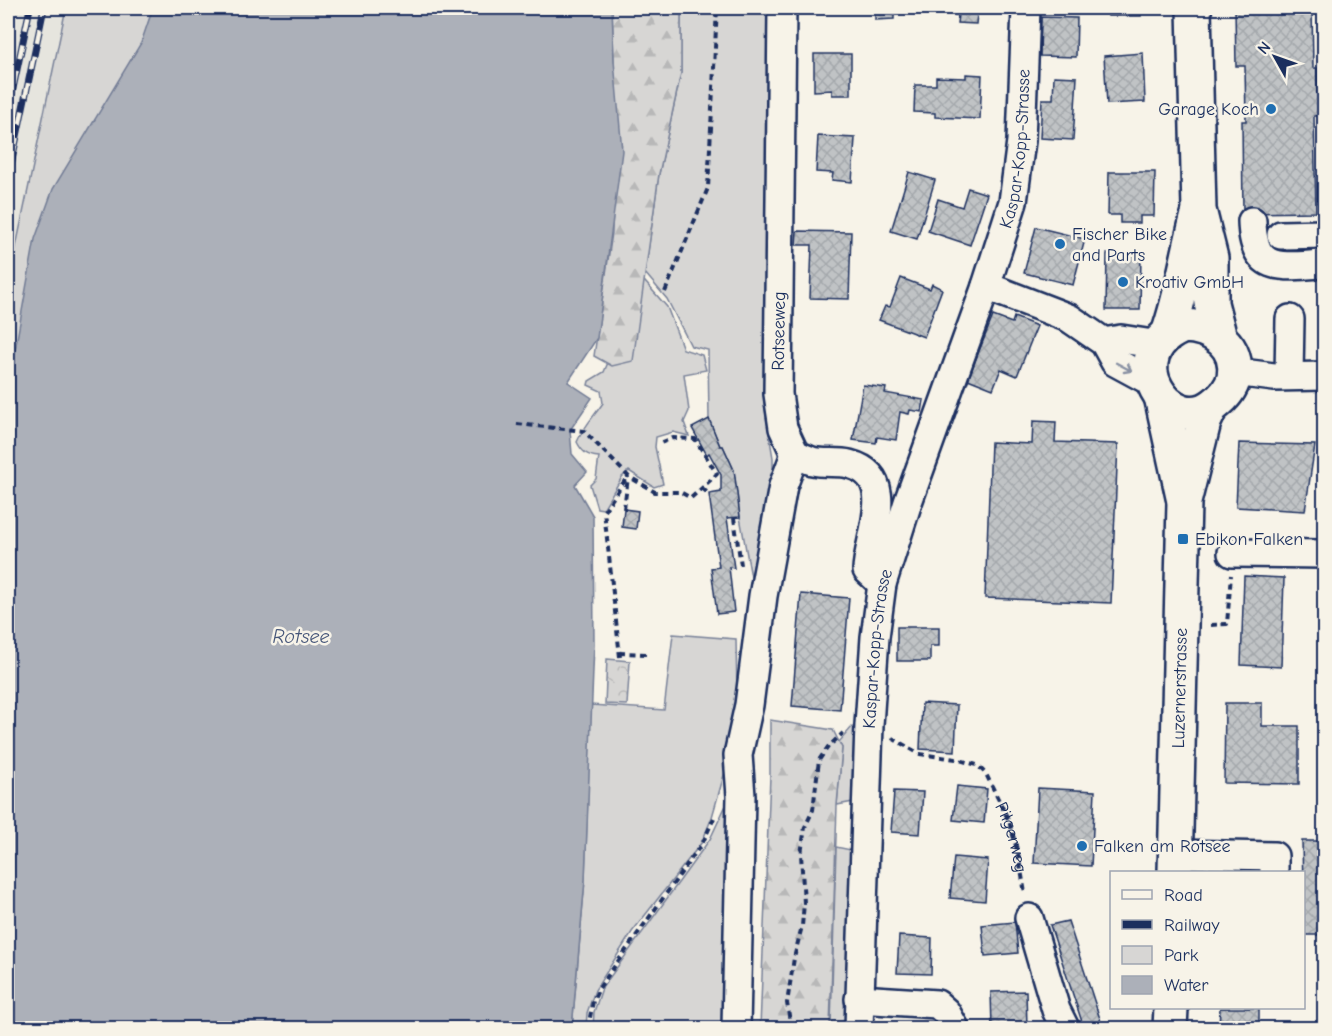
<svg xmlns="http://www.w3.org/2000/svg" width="1332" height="1036" viewBox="0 0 1332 1036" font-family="'Comic Neue',sans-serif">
<defs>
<pattern id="forest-firs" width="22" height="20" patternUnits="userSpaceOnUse" patternTransform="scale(1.5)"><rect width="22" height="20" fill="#d7d6d4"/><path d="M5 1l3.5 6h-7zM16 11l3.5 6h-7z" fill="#b8b8b8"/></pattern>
<pattern id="park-crowns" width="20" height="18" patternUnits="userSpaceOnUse" patternTransform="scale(1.5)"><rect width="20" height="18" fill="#d7d6d4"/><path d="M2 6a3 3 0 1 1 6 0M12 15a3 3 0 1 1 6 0" fill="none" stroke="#b8b8b8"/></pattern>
<pattern id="building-cross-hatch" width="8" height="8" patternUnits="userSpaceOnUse" patternTransform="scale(1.5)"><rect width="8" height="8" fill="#c0c3c5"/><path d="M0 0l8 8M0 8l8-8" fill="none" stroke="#a4a8ac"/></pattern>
</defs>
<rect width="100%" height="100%" fill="#f7f3e8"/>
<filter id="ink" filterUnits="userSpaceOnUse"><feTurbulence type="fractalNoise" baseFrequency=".0167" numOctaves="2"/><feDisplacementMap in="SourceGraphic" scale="12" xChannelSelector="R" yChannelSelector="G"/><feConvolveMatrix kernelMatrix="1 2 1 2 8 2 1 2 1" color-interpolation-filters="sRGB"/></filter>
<g filter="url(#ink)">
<!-- built -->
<path fill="#e6e5de" d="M9,8H66L8,285V13Z"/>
<!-- green -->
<g fill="#d7d6d4" stroke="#798299" stroke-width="1.5">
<path d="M66,8H153L142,43L8,389V285Z"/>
<path d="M681,8H772L766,355L764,403L773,458V486L751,577L740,517L734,470L723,446H720L709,419L708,350L691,346L667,299L645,273L659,174L681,73Z"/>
<path d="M616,249L667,307L683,349L702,355L706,370L684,374L689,411L684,422L689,436L673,432L656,437L655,447L663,484L654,487L629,471L622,477L603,509L597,508L590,485L596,479L599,457C587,456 582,452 577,442C583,428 594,416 603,403L601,391L588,385L589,381L604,372L609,360Z"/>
<path d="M673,634L736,639L738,755L726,768L712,817L702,842L632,932L595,990L587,1013L586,1028H572L585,880L591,705L664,710Z"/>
<path d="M852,727L861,729L858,801L837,805L842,748L839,742Z"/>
<path d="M727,803L734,804L724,1028H593L594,1012L602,988L710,839Z"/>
<path d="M836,847L856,851L851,1018L831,1026Z"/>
</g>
<!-- forest -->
<g fill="url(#forest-firs)" stroke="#798299" stroke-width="1.5">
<path d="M612,8H681V73L659,174L633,361L612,366L594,356L612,233L614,61Z"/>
<path d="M770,720L833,730L842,748L837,805L830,1028H760L770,776Z"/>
</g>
<!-- park -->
<path fill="url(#park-crowns)" stroke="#798299" stroke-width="1.5" d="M607,659L630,661L627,705L605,704Z"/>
<!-- water -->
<path fill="#acb0b9" stroke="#727c95" stroke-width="1.5" d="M153,8H612L614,61L622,151L597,338L568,382L592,398L570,430L572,454L587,472L575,485L593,516L594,644L585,880L572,1028H8V389L35,239L53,189L141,43Z"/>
<!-- building -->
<g fill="url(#building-cross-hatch)" stroke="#1b2f5e" stroke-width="1.5">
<path d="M875,8H914H894V19L875,20Z"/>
<path d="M955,8H987V14H977L976,24L957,23L958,15H955Z"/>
<path d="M1108,8H1140L1141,16H1108Z"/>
<path d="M1235,8H1312L1313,68H1317L1318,116H1314L1316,212L1243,213L1242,121H1246L1245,66H1236Z"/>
<path d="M1041,17L1077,18L1076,57L1040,56Z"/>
<path d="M1143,53L1145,102L1107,104L1104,56Z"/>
<path d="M814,54H851V95H832V90L814,91Z"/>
<path d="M966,74L982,75L980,119L935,117V113L914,112L915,85H936V77L966,78Z"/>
<path d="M1054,76L1077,77L1073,140L1040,138L1042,99H1053Z"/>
<path d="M818,136L855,138L852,182L832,180L833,173L816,172Z"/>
<path d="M909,172L935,180L917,239L891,231Z"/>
<path d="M1109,172H1155L1154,216H1140V223H1120V215H1108Z"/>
<path d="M968,188L987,194L970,245L928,231L938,199L962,207Z"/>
<path d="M1036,227L1085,239L1073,285L1024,273Z"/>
<path d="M797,231L851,232L849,299L810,298L812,245H796Z"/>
<path d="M1107,254H1141L1140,310H1106Z"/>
<path d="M901,278L930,289L932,284L942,289L924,337L879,320L885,306L890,307Z"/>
<path d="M993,316L1012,323L1014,317L1037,326L1017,376L1001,369L993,389L968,379Z"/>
<path d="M863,385L886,388L885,393L924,400L922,412L910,410L909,414L900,412L896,440L877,437L876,443L853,440Z"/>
<path d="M709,419L720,446H723L734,470L740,517L727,518L734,568L729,567L734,612L717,614L711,568L719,567L709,494L721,492V475L709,453L707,455L692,428Z"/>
<path d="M1033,421L1056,422L1055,442L1118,444L1111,603L985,598L991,442L1032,444Z"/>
<path d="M1239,443L1315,445L1305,511L1236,507Z"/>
<path d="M624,509L638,511L636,529L622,527Z"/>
<path d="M1244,576L1284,578L1281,667L1241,665Z"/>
<path d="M801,594L849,598L840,710L792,706Z"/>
<path d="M897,627H939V646H930V661H897Z"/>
<path d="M922,703L957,705L955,751L920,749Z"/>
<path d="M1225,703H1262V726H1299V784L1224,783Z"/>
<path d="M957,786L987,789L984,823L953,820Z"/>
<path d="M1038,788L1095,791L1091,866L1034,863Z"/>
<path d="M894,791L923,792L920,834L891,832Z"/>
<path d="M1302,841H1324V935H1304Z"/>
<path d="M954,857L988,860L985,901L950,898Z"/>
<path d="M1068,921L1103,1028H1084L1050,925Z"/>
<path d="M1015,922L1018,953L985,956L982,925Z"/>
<path d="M899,936L932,938L931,974L897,973Z"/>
<path d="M1026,991L1027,1028H992L991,992Z"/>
<path d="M1220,1008H1259V1023L1324,1025V1028H1219Z"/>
</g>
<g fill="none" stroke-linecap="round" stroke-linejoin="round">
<defs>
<g id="minor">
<path d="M782,8L778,394L783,428L795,454C800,456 806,459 812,461C824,464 838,461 849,464C900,477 868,537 867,570L882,584"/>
<path d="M1252,221C1253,275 1282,266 1324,264"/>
<path d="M1281,235L1324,234"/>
<path d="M986,286L1069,318L1104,342L1115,362L1152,382"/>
<path d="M1104,342L1121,339L1159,345"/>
<path d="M1235,372L1274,377L1324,376"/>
<path d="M1289,376L1290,319"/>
<path d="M1232,553L1324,554"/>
<path d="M1176,854L1274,856V872"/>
<path d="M1029,918L1056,1010L1065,1028"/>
<path d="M859,999L937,1004L946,1012L955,1028"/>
<path d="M736,1028L741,796L738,755L749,705L763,596L783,486L795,454"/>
<path id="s2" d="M859,1028L869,725L875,637L882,584L908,502L986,286L1013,202L1021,141L1026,8"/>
</g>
<g id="major">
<path d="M1194,8L1199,210L1211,258V303L1220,338"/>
<path d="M1184,326C1213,327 1240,346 1234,378C1231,389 1223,398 1215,404C1171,440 1113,353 1184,326Z"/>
<path d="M1168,334C1182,295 1187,255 1198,215"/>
<path d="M1161,396L1183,497"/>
<path id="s3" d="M1175,872L1184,502L1204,422L1210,409"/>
<path d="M1170,1028L1171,1008"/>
</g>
</defs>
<!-- minor casing -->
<use href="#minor" stroke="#1b2f5e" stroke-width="32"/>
<!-- major casing -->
<use href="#major" stroke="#1b2f5e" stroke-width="38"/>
<!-- path -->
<g stroke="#1b2f5e" stroke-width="4" stroke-dasharray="6 4.5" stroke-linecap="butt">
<path d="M665,292L708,188L717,8"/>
<path d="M517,424L584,431L628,476L655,492H680L691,498L717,474L695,439L673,438L658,444"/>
<path d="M702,488L709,494"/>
<path d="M624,509L628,477"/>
<path d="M734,518L741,565"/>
<path d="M1211,625L1227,624L1231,575"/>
<path d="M619,653L648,654"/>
<path d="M620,657L604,511L628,476"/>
<path id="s1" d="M892,738L920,754L956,759L977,765L986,774L1009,821L1018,853L1025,893"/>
<path d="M588,1028L593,1001L599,988L703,842L714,818"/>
<path d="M791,1028L787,1003L794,958L802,926L804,903L801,854L805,827L813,810L819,760L828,747L843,733"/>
</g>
<!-- minor -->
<use href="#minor" stroke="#f7f3e8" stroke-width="27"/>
<!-- major -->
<use href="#major" stroke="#f7f3e8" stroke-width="33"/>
<defs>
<g id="rail">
<path d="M8,112L30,8"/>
<path d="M8,179L44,8"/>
</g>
</defs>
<!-- rail casing -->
<use href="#rail" stroke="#1b2f5e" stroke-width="7"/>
<!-- rail -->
<use href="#rail" stroke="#f7f3e8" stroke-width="4.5" stroke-dasharray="14" stroke-linecap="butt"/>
</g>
<!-- one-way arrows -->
<defs><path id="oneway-shaft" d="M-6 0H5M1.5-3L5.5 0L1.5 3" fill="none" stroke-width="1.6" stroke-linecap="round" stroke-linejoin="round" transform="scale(1.5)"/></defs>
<use stroke="#8991a3" href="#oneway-shaft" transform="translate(1124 367) rotate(28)"/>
</g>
<!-- markers -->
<g fill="#1f6fb2" stroke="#f7f3e8" stroke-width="2">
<circle cx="1271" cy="109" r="6"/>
<circle cx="1060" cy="244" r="6"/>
<circle cx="1123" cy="282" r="6"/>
<rect x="1177" y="533" width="12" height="12" rx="3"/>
<circle cx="1082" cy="846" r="6"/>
</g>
<g text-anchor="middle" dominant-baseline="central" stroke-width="5" stroke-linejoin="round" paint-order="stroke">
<!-- poi labels -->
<g font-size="18" fill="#1b2f5e" stroke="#f7f3e8" text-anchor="start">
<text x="1259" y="109" text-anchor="end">Garage Koch</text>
<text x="1072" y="234">Fischer Bike<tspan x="1072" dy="21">and Parts</tspan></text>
<text x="1135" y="282">Kroativ GmbH</text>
<text x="1195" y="539">Ebikon Falken</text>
<text x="1094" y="846">Falken am Rotsee</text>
</g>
<!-- street labels -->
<g font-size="18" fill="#1b2f5e" stroke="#f7f3e8">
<text stroke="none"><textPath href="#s2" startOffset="902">Kaspar-Kopp-Strasse</textPath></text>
<text transform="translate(779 331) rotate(-89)">Rotseeweg</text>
<text stroke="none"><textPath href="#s2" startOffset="380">Kaspar-Kopp-Strasse</textPath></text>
<text stroke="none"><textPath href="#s3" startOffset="184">Luzernerstrasse</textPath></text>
<text stroke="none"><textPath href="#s1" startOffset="172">Pilgerweg</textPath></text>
</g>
<!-- water labels -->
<g font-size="20" font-style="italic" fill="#465679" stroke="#f7f3e8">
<text x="301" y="636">Rotsee</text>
</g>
</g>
<!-- margin -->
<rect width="1332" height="1036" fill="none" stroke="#f7f3e8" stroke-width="30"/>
<rect x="15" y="15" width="1302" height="1006" fill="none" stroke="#1b2f5e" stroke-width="2" filter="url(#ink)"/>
<!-- legend -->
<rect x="1110" y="871" width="195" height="138" fill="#f7f3e8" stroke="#9fa5b1" stroke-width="1.5"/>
<rect x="1122" y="890" width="30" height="9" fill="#f7f3e8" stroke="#9fa5b1" stroke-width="1.5"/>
<text x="1164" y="901" font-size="18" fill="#1b2f5e">Road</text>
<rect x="1122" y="920" width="30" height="9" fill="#1b2f5e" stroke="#9fa5b1" stroke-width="1.5"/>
<text x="1164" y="931" font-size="18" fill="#1b2f5e">Railway</text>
<rect x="1122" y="946" width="30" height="18" fill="#d7d6d4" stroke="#9fa5b1" stroke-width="1.5"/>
<text x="1164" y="961" font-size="18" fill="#1b2f5e">Park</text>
<rect x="1122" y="976" width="30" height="18" fill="#acb0b9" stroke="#9fa5b1" stroke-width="1.5"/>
<text x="1164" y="991" font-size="18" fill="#1b2f5e">Water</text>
<!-- north arrow -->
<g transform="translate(1275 57) rotate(310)" stroke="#f7f3e8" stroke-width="4.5" paint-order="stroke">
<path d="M0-4.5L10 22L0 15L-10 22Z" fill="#1b2f5e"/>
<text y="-9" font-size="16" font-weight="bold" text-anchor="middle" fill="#1b2f5e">N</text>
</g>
</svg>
